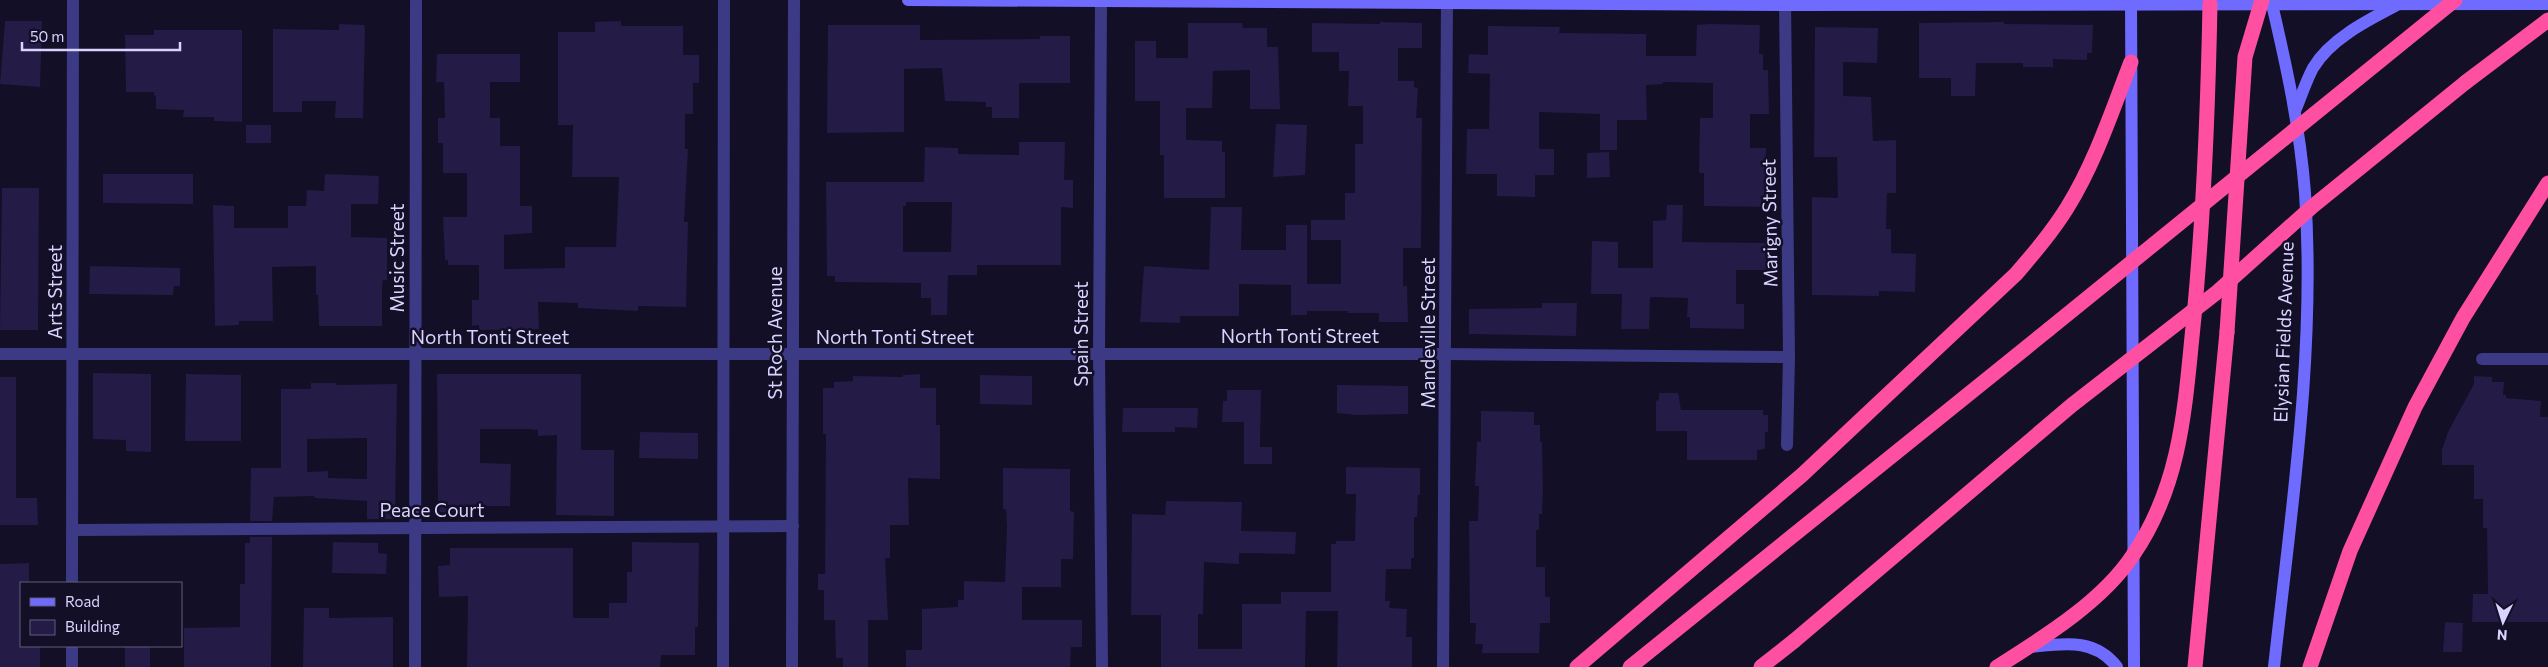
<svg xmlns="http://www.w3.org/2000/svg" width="2548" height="667" viewBox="0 0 2548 667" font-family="Commissioner,sans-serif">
<rect width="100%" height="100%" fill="#130f26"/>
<!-- building -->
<g fill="#241b47" fill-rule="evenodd">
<path d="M5,21H42L40,87L0,84Z"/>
<path d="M621,21V26H683V55H699V83H693V114H685V149H688L684,222H688L686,307L638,306V311L620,310L578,308V303L538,302L539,329L479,330V325L472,326V300H479V265H448V260H445L443,217H467V173H443V143H438V118H445L444,82H436L437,54H520V82H490V118H500V146H520V206H532V233L504,235V269L565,268V247H616L619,177H572L573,125H558V32H595V22Z"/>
<path d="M1380,22L1422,23V48H1398V81H1414V87L1418,88L1416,118H1422L1421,248H1403V286H1407L1408,322H1379V313H1348V311H1307V315H1291V285L1239,284V316H1180V323L1140,322L1144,266L1209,270L1211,207H1242L1241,250H1286V225H1307V284H1341V240H1311V220H1345V193H1355V144H1363V106H1348L1349,71H1339V52H1312V23L1380,24Z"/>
<path d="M2004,22V24L2093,25L2092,53H2087V60L2053,59V67H2023V63H1976L1975,96H1951V78H1919V23Z"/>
<path d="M1188,23H1242L1243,28H1267V47H1278L1280,109H1250V70L1213,71L1212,108H1186V140L1222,141V152H1225V198H1164V155H1160V101H1135V41H1156V58H1188Z"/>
<path d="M339,24L364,25L365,30L363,118H335L336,101H302V112H273V29L339,30Z"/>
<path d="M1709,24L1760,25L1759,54H1763V70H1768L1769,114H1750V148H1766L1765,179H1772V207L1704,206V173H1699L1700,118H1713V83L1663,82V84L1646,85L1647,120H1617V150H1600V114L1539,112V149H1554V175H1535V197L1497,196V174H1466L1467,129H1489L1490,74L1468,73L1469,54L1488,55V26L1560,27L1559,33L1646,34V56H1696L1697,25Z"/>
<path d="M828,25H920V40L1040,39V36H1070V83H1019V118H992V107H986V102L945,101L942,68L904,69V132L827,133Z"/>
<path d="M1815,27L1878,28L1877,63L1843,62V96L1871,97L1873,141L1896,140V193H1887L1886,229H1891V253L1916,254L1915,292L1879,291V296L1812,295V197L1838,198L1837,157H1814Z"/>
<path d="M154,30H242V122L214,121V117H183L184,110L156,109V96L154,95V92H126L125,35H154Z"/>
<path d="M1276,124L1307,125L1305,175L1273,177Z"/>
<rect x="246" y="125" width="25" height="18"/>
<path d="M1019,142H1065L1064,180H1073V208L1061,207V265H977V275H948L947,315H931V298H921V283L835,282V276H827L826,182H924L925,147L958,148V154L1019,155ZM906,202H952L951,252H903V206H906Z"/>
<path d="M1609,152L1610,177L1587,178V153Z"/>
<path d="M103,174H193V204L103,203Z"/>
<path d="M325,174L379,176L378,204H351V237L387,238V280H383L382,286V326H319L318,295H316V266L272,267L273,321H239V325L215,326L213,205L234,206V228H288V206H306L307,190L324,191Z"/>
<path d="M2,188H39L38,330H0Z"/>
<path d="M1667,205H1683L1682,242L1768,243V270H1736V304H1744V329L1690,328V317H1687L1688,298L1650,297L1649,329H1621L1622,294H1591L1592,241L1618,242V268H1653V221L1666,220Z"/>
<path d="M90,266L180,268V286H174L173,295L89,294Z"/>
<path d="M1542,303H1577L1576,336L1469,334V309L1542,308Z"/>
<path d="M93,373L151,374V452L126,451V440L93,439Z"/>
<path d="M186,374L241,375V441H185Z"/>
<path d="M437,374H581V450H614V516L556,515L557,435L538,436V430L526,429H480V463L511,464L510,506H470V512H438Z"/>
<path d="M920,374V388H936V425H940V479L908,478L909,525H890V558H885L888,620H868V667H843V658H836L835,620H824V590H818V574H825L826,434H823V388H834V382L853,381V376L903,377V375Z"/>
<path d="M980,375L1032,376V405L980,404Z"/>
<path d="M2474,376L2492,377V382H2504L2503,395H2506V398L2541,401L2540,417H2548V622H2472L2473,594H2488L2487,528H2483V499H2474V465H2442V450L2448,432L2474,384Z"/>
<path d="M0,377H16V498H37L38,525H0Z"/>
<path d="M311,383H336V385L397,384L395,519H367V501L315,498L314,496L274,497L272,521H250L251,468H281V389H311ZM367,438V479L328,478V471L307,472V439Z"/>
<path d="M1337,385L1408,386V414L1356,415L1337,413Z"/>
<path d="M1227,390H1261L1260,447H1272V464H1244V422H1222L1223,401H1227Z"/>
<path d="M1659,393H1678L1681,410H1763V415H1768V432H1765V449L1757,450V460H1687V431H1656V401L1659,400Z"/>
<path d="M1123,408H1198L1197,428L1175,427V432H1122Z"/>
<path d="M1481,411L1534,412V425H1540V442H1542L1543,489L1542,514H1539V530H1536V567H1545V597H1550V623H1540L1539,653H1482L1483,644H1475L1476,623H1470L1469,521H1478L1479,486H1475L1477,441L1481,442Z"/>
<path d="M640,432L698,433V459L639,458Z"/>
<path d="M1346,467L1420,468V495H1418L1417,517H1414V558H1411V569H1386L1385,601H1390L1389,608L1407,609L1406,637H1412V667H1337L1338,611H1306L1305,667H1161V615H1131L1132,514L1165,515L1166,501L1242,502L1241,531L1296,532L1295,554L1239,553V564L1204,562L1203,614H1198V649H1242V604H1281V592H1331V544H1336V541H1355L1356,494H1346Z"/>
<path d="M1003,468L1070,469V511L1074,512L1073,559H1061V587H1022V620H1082V647H1071L1070,667H906V650H922V609L958,607V600H964V581L1005,582L1007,527L1006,509H1003Z"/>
<path d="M250,537H272L271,667H184V628L240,627V584H245V543H250Z"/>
<path d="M333,542L378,543V553L387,554L386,574L332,573Z"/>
<path d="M632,542L699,543L698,627H695V655H661L660,667H467L468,596L439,597L438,566L450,565V548H573V618H609V603H627V572H632Z"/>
<path d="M29,563V583H21V646H40V667H0V564Z"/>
<path d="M304,608H329V618L393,617V667H303Z"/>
<path d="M2445,622L2463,623L2462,652H2443Z"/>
<rect x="125" y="646" width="25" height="21"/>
</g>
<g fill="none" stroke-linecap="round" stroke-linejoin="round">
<!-- street -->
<g stroke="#3d3a85" stroke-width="12">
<path d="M1101,0L1099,354L1102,667"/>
<path d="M1785,0L1789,357L1787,445"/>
<path d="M0,354H1445L1789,357"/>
<path d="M2482,359H2548"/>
<path d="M73,530L793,526"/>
<path d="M72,583L73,0"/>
<path d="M72,667V646"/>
<path d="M415,667L416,0"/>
<path d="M723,667L724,0"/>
<path d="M792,667L794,0"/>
<path d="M1443,667L1447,0"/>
</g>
<!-- secondary -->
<g stroke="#6f6bff" stroke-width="12">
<path d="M908,0L1785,5L2548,4"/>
<path d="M2131,0L2134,667"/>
<path d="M2271,0C2286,64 2300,127 2305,193C2316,350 2291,512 2274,667"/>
<path d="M2295,111C2301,97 2306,81 2313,68C2330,39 2368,20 2397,5"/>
<path d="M2029,647C2062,644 2094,637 2117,667"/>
</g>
<!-- highway -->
<g stroke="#ff4fa3" stroke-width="15">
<path d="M2466,82L2548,20"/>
<path d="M1577,667L1802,475L2016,274C2034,253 2052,232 2067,208C2095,163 2112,111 2131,62"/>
<path d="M1630,667L2048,330"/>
<path d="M1761,667L1794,641"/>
<path d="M1997,667C2043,638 2103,601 2133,555C2183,482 2185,402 2194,317C2204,212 2208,108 2210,4"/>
<path d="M2195,667L2227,332"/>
<path d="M2310,667L2350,551L2415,407L2463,318L2548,183"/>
</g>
<!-- highway-bridge -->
<g stroke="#ff4fa3" stroke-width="15">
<path d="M2048,330L2455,0"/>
<path d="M2227,332L2245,57L2262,0"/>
<path d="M1794,641L2072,405L2216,293L2313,206L2466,82"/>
</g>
</g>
<g text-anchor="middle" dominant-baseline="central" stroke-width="5" stroke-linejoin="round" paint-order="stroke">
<!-- street labels -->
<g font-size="19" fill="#d9d4ff" stroke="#130f26">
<text transform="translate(1769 223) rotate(-91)">Marigny Street</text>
<text transform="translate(396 258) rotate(-90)">Music Street</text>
<text transform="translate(54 292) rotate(-90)">Arts Street</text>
<text transform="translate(2283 332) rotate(-88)">Elysian Fields Avenue</text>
<text transform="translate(774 333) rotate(-90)">St Roch Avenue</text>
<text transform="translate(1427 333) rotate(-90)">Mandeville Street</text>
<text transform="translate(1080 334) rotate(-90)">Spain Street</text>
<text x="1300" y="335">North Tonti Street</text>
<text x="490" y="336">North Tonti Street</text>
<text x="895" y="336">North Tonti Street</text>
<text x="432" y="509">Peace Court</text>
</g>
</g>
<!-- legend -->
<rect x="20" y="582" width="162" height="65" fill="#130f26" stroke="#625e7d"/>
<rect x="30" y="598" width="25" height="8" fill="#6f6bff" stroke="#625e7d"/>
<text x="65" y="607" font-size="15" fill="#d9d4ff">Road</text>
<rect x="30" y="620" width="25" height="15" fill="#241b47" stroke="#625e7d"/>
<text x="65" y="632" font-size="15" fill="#d9d4ff">Building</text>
<!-- north arrow -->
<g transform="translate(2503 622) rotate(184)" stroke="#130f26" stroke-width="4" paint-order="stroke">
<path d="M0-4L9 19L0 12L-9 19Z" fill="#d9d4ff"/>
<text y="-8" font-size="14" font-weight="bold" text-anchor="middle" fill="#d9d4ff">N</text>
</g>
<!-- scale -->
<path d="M22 42v8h158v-8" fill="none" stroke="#d9d4ff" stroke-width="2.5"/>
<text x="30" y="42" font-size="15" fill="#d9d4ff" stroke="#130f26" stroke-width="4" paint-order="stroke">50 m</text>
</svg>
